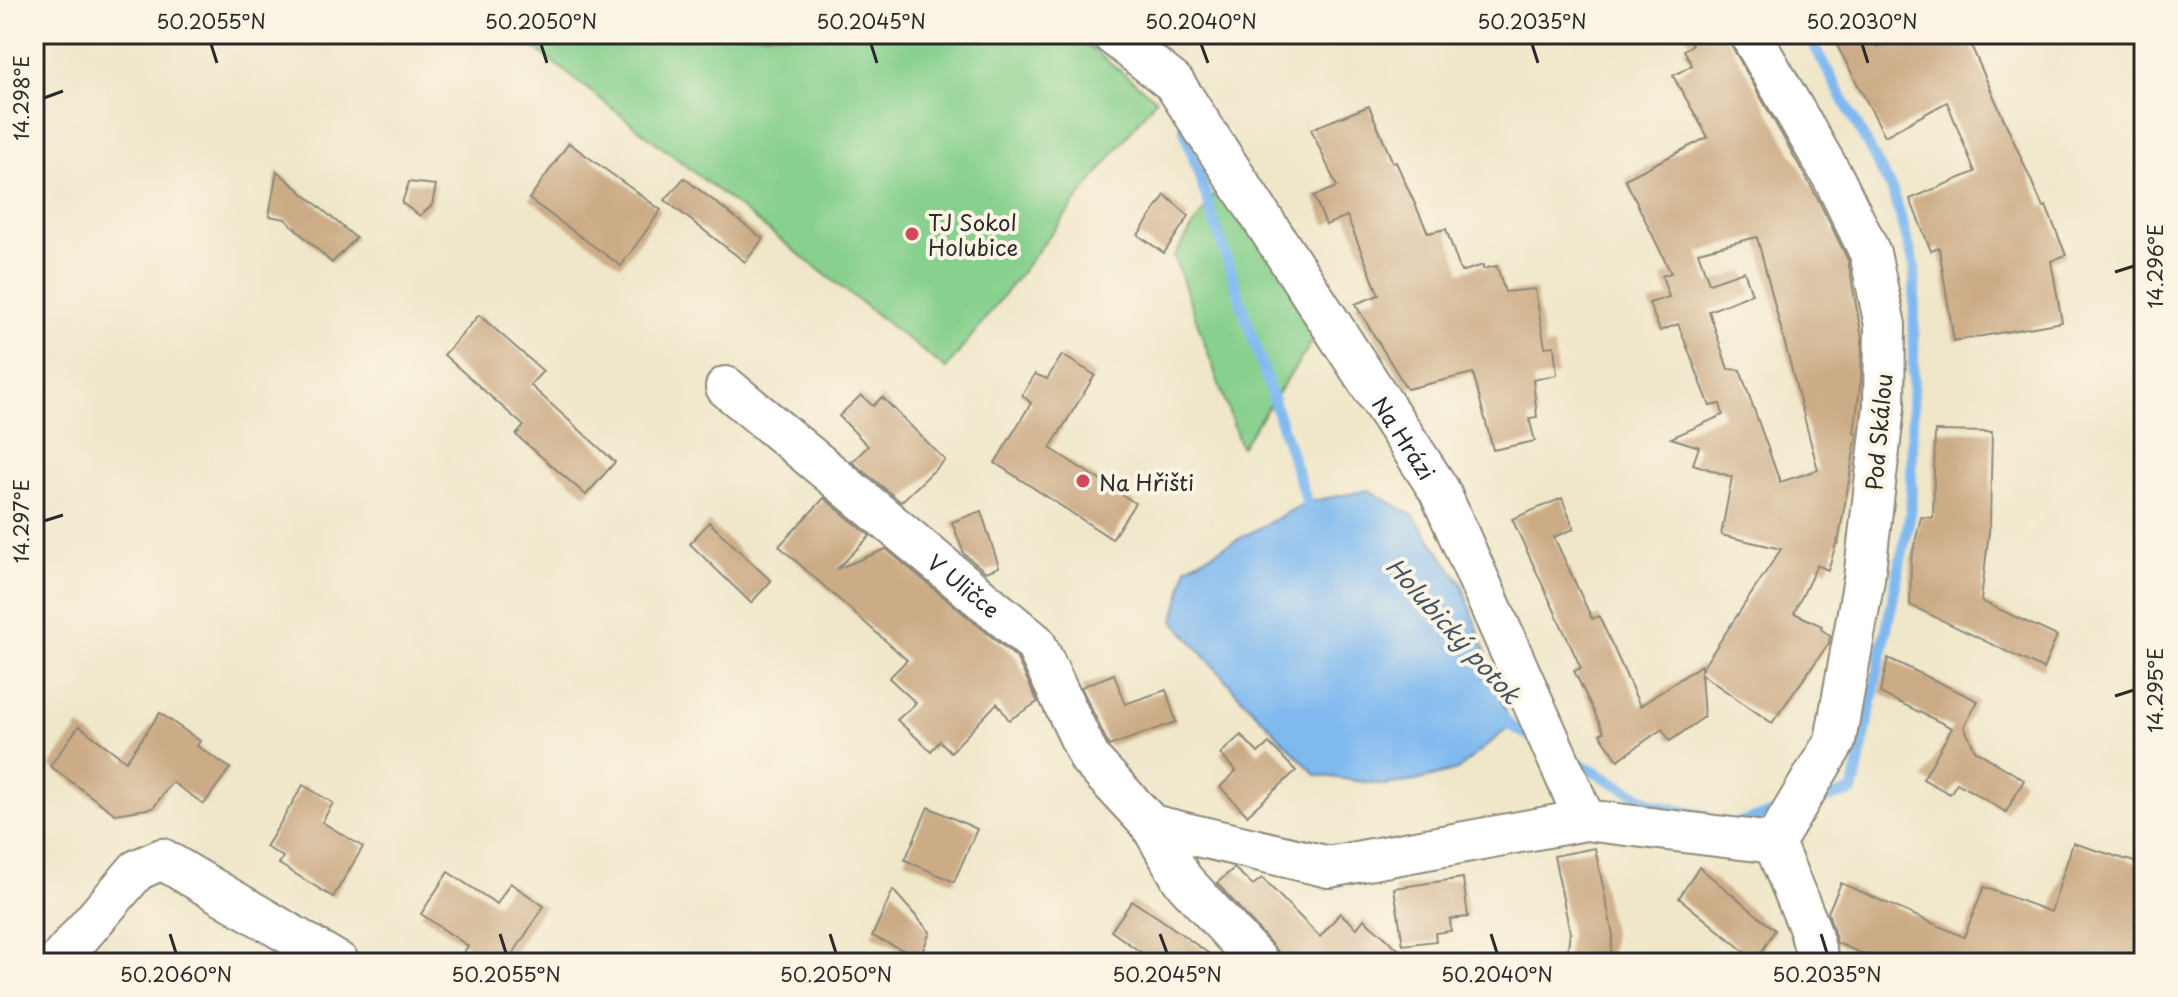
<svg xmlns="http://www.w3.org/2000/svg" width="2178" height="997" viewBox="0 0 2178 997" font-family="'Playpen Sans',sans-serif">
<rect width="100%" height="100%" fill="#fcf5e5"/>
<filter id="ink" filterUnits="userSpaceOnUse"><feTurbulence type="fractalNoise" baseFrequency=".0125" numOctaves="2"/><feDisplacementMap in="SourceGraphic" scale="16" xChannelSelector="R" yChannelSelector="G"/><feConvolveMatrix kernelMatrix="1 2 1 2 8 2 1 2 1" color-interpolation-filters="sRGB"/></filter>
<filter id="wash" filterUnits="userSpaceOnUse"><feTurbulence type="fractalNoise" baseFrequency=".006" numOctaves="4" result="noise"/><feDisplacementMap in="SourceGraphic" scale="32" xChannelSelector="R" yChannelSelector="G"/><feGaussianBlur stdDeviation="1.8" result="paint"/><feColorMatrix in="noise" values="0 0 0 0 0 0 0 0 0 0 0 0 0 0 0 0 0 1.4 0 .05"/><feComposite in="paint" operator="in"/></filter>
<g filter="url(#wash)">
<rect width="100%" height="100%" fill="#f0e7ca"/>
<!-- green -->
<g fill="#87d08d" stroke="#597e5c" stroke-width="2">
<path d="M517,34H1073L1156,99L946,369Z"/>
<path d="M1221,184L1322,328L1241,447L1174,256Z"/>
</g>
<!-- water -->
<path fill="#7fb9f0" stroke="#55728e" stroke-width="2" d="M1369,490L1414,516L1462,584L1511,726L1457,770L1416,781L1385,785L1316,775L1236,692L1174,621L1187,567L1307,502Z"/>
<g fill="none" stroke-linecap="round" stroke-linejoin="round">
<!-- stream -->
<g stroke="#7fb9f0" stroke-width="11">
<path d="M1146,34L1156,43L1160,56"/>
<path d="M1808,34L1893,192L1915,267L1911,511L1853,791L1811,803"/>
<path d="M1184,129L1307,502L1317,513"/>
<path d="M1501,715L1511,726L1535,739"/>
<path d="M1571,759L1653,804L1705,816"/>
<path d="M1738,823L1779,812"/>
</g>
</g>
<g id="blocks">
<!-- building -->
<g fill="#ccac86" fill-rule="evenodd">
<path d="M1685,34H1725L1818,199L1848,260L1862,338L1861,380L1854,433L1857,434L1838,544L1837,541L1828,570L1817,565L1794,613L1822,626L1821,629L1830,636L1829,643L1772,723L1701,674L1704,717L1670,741L1662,729L1618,760L1600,734L1604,732L1574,671L1581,668L1512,519L1562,498L1574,529L1554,537L1592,619L1599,616L1640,706L1701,665V670L1781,549L1721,535L1732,477L1693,464L1699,447L1671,438L1723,415L1720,404L1710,406L1678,324L1660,331L1649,303L1669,297L1662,276L1671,273L1625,179L1708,137L1673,76L1692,65L1684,50L1692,45ZM1757,237L1818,470L1780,482L1740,370L1728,369L1709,311L1752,294L1744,271L1709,283L1698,252Z"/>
<path d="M1831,34H1870L1877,47L1911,34H1966L2043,207L2046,206L2066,255L2051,261L2062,322L1954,341L1939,248L1931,251L1910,199L1975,172L1947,102L1885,136Z"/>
<path d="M1369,106L1393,163L1396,162L1428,233L1446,229L1461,272L1483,265V269L1497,266L1505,292L1535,289L1545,347L1554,346L1557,375L1533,380L1537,417L1529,418L1535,441L1493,450L1473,373L1407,389L1355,304L1379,295L1347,216L1326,225L1314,196L1337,187L1311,129Z"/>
<path d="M569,143L661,210L621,266L529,199Z"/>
<path d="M277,171L356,238L332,263L285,219L269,216Z"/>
<path d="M684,178L763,239L745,262L665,200Z"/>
<path d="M409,182L436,185L432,205L420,216L402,203Z"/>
<path d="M1165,195L1189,216L1164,253L1138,235Z"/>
<path d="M479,315L543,371L530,385L615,462L586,495L516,435L524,426L444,355Z"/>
<path d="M1062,355L1095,375L1050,448L1135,503L1112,539L995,463L1031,403L1022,395L1035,374L1047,379Z"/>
<path d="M861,395L873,406L882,397L945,460L901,502L852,462L868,446L839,416Z"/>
<path d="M1935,431L1992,432L1990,522L1981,601L2057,636L2043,669L1910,605L1911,560L1921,517L1933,518Z"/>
<path d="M824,498L870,536L837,569L886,549L1016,657L1038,702L1009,720L997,703L951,752L940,741L931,751L897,720L916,703L889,678L907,660L779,546Z"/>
<path d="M981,511L999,567L986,572L964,554L952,522Z"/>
<path d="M709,522L771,581L751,603L690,544Z"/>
<path d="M1888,658L1978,701L1964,727L1975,750L2024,780L2006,812L1957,783L1950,794L1923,779L1952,728L1880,693Z"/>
<path d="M1114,674L1125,704L1166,690L1176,722L1109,746L1081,687Z"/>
<path d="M160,713L200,741L197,746L230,768L204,804L172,782L153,808L115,814L50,766L79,726L126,761Z"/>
<path d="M1241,735L1258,753L1269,743L1296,771L1247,815L1220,787L1236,771L1220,754Z"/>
<path d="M303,785L333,803L322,822L363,847L333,897L279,864L283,857L266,847Z"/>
<path d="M928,807L977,829L954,882L905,860Z"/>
<path d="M2073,843L2144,865V963H1884L1837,943L1828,912L1841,883L1964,937L1984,887L2051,912Z"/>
<path d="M1595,848L1613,935L1609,963H1566L1570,932L1554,856Z"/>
<path d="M1699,867L1775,930L1756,961L1679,898Z"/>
<path d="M1234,868L1253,885L1262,878L1320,937L1340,913L1357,928L1364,919L1414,963H1291L1280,954L1217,883Z"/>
<path d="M448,872L497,904L510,883L544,906L507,963H457L468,946L421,914Z"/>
<path d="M1463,878L1468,917L1450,919L1451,931L1435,933L1436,941L1403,945L1394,888Z"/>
<path d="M893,890L930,932L920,958L872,936Z"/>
<path d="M1132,901L1159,918L1222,963H1156L1111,931Z"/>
</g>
</g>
</g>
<g filter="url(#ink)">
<use href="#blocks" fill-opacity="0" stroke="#8e897a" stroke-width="2"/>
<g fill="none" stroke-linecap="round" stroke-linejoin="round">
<defs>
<g id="minor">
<path id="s1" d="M1112,34L1174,83L1439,490L1585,820"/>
<path d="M1750,34L1835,181L1870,253L1885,325L1884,407L1864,579L1835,741L1774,843"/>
<path id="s2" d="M726,387L1035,643L1090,759L1151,825L1182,879L1259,963"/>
<path d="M1151,825L1329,867L1585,820L1774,843"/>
<path d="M1774,843L1809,927L1819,963"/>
<path d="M57,963L137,870L162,859L339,963"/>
</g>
</defs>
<!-- minor casing -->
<use href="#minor" stroke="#8e897a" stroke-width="44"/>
<!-- minor -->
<use href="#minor" stroke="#fff" stroke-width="40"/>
</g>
</g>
<!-- ticks -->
<path fill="none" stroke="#2b2b2b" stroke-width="3" d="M211,44L217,63M541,44L547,63M871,44L877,63M1201,44L1208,63M1532,44L1538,63M1862,44L1868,63M44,98L63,91M2115,272L2134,266M44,521L63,515M2115,696L2134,690M170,934L176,953M500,934L506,953M830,934L836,953M1160,934L1167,953M1491,934L1497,953M1821,934L1827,953"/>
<!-- markers -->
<g fill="#d1495b" stroke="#fcf5e5" stroke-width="3">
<circle cx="912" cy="234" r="8"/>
<circle cx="1083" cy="481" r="8"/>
</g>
<g text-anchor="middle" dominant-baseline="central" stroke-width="8" stroke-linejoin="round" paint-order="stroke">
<!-- poi labels -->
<g font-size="22" fill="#2b2b2b" stroke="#fcf5e5" text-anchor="start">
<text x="928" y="221">TJ Sokol<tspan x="928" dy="25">Holubice</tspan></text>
<text x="1099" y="481">Na Hřišti</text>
</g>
<!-- street labels -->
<g font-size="22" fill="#2b2b2b" stroke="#fcf5e5">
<text transform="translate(1878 432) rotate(-85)">Pod Skálou</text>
<text stroke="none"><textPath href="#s1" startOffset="502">Na Hrázi</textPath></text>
<text stroke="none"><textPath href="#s2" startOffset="310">V Uličce</textPath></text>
</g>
<!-- water labels -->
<g font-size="24" font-style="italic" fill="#445666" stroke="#fcf5e5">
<text transform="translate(1454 630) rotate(48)">Holubický potok</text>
</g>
</g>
<!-- margin -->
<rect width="2178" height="997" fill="none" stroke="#fcf5e5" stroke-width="88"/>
<rect x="44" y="44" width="2090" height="909" fill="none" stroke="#2b2b2b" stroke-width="3"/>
<g font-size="20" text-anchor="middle" fill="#2b2b2b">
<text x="211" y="29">50.2055°N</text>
<text x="541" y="29">50.2050°N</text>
<text x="871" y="29">50.2045°N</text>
<text x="1201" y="29">50.2040°N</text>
<text x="1532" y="29">50.2035°N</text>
<text x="1862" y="29">50.2030°N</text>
<text transform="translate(22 98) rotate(-90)" y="7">14.298°E</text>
<text transform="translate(2156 266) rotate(-90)" y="7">14.296°E</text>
<text transform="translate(22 521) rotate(-90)" y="7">14.297°E</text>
<text transform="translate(2156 690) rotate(-90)" y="7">14.295°E</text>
<text x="176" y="982">50.2060°N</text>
<text x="506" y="982">50.2055°N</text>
<text x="836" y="982">50.2050°N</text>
<text x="1167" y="982">50.2045°N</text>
<text x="1497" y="982">50.2040°N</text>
<text x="1827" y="982">50.2035°N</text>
</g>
</svg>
